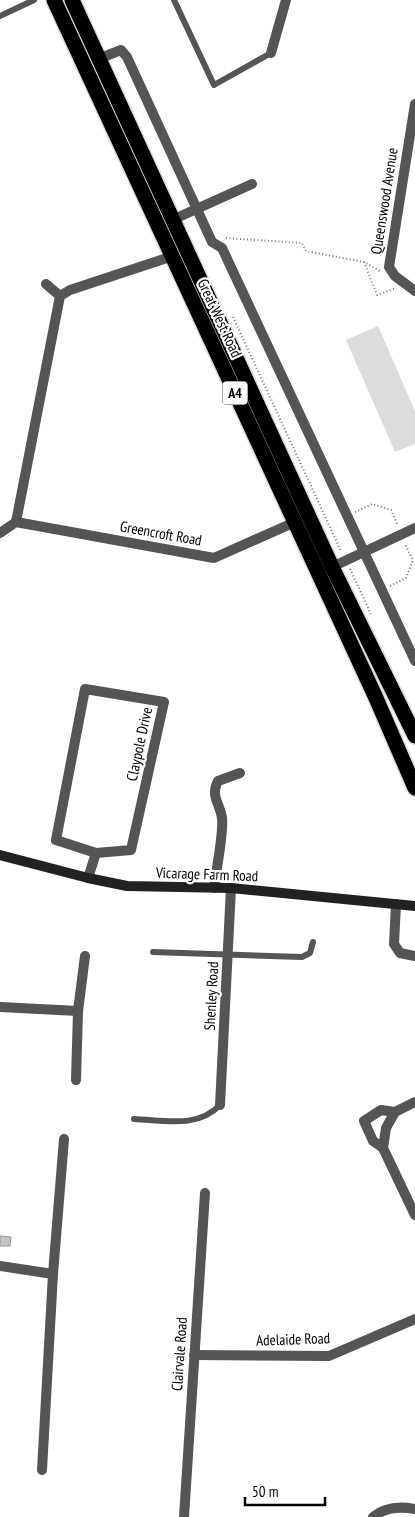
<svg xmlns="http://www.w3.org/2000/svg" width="415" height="1517" viewBox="0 0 415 1517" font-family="'PT Sans Narrow',sans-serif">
<rect width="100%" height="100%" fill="#fff"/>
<!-- green -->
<path fill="#dcdcdc" d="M378,326L415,411V444L395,452L346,340Z"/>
<!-- building -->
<path fill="#c4c4c4" stroke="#999" d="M0,1236L11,1237L10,1246H0Z"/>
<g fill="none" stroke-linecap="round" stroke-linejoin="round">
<defs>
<g id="highway">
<path d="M54,0L376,698L415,788"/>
<path d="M72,0L332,567L415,736"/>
</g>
</defs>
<!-- highway casing -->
<use href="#highway" stroke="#dbdbdb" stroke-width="18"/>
<!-- path -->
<g stroke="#777" stroke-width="2" stroke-dasharray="1 2.5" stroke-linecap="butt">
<path d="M226,238L302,243L306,251L364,262L380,271"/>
<path d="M364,262L377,295L396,288"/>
<path d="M233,317L341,551"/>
<path d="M355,512L372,504L391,510L398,526"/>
<path d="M350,569L371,614"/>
<path d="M390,586L406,578L413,560L405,544"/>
</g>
<!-- lane -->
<g stroke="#555" stroke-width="6">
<path d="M174,0L214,85L271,53"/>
<path d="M0,16L34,0"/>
<path d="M153,952L302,957L310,953L313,942"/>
<path d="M134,1119C164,1120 197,1129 220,1105"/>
</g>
<!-- street -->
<g stroke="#555" stroke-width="10">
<path d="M271,53L286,0"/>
<path d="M98,59L121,50L127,57L212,242L222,248L415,661"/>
<path d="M415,104L389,267L395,276L415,291"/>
<path d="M172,220L252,184"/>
<path d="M60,296L70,290L173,256"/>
<path d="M16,522L60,296L46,284"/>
<path d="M0,533L16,522L214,558L295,522"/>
<path d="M332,567L415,528"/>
<path d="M88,878L96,853L56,840L85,689L164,702L131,850L96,853"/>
<path d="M214,888C216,871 224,832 222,818C220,803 210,797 218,781L240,773"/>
<path d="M396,904L394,944L400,953L415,956"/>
<path d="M0,1007L78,1011L85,956"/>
<path d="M76,1080L78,1011"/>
<path d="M415,1102L395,1112L386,1128L383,1148L415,1215"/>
<path d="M220,1105L231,888"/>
<path d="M383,1148L373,1141L364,1121L381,1110L395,1112"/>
<path d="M0,1266L53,1274L42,1470"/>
<path d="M53,1274L64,1139"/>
<path d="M194,1355L329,1356L415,1319"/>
<path d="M184,1517L205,1193"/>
<path d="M373,1517C385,1507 399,1506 415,1509"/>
</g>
<!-- secondary -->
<path stroke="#222" stroke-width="10" d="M0,855L88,878L127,886L231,888L415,906"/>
<!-- highway -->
<use href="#highway" stroke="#000" stroke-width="15"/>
</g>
<g text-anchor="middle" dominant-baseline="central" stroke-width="4.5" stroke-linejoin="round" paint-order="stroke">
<!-- shield labels -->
<rect fill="#fff" stroke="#4c4c4c" stroke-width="1" x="222.5" y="381.5" width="25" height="23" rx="4"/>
<g font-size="14" font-weight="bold" fill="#000">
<text x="235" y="393">A4</text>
</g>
<!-- street labels -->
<g font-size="15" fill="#000" stroke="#fff">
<text transform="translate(384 201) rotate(-81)">Queenswood Avenue</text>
<text transform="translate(220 318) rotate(65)">Great West Road</text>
<text transform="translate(161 533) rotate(10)">Greencroft Road</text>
<text transform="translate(139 744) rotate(-78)">Claypole Drive</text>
<text transform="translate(207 874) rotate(2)">Vicarage Farm Road</text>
<text transform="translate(211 996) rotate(-87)">Shenley Road</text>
<text transform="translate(293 1339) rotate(-2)">Adelaide Road</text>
<text transform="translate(179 1354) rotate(-86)">Clairvale Road</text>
</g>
</g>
<!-- scale -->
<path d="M245 1497v8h80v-8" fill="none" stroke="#000000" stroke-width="2.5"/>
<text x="252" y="1497" font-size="15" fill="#000000" stroke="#ffffff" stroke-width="4" paint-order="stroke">50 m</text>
</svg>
